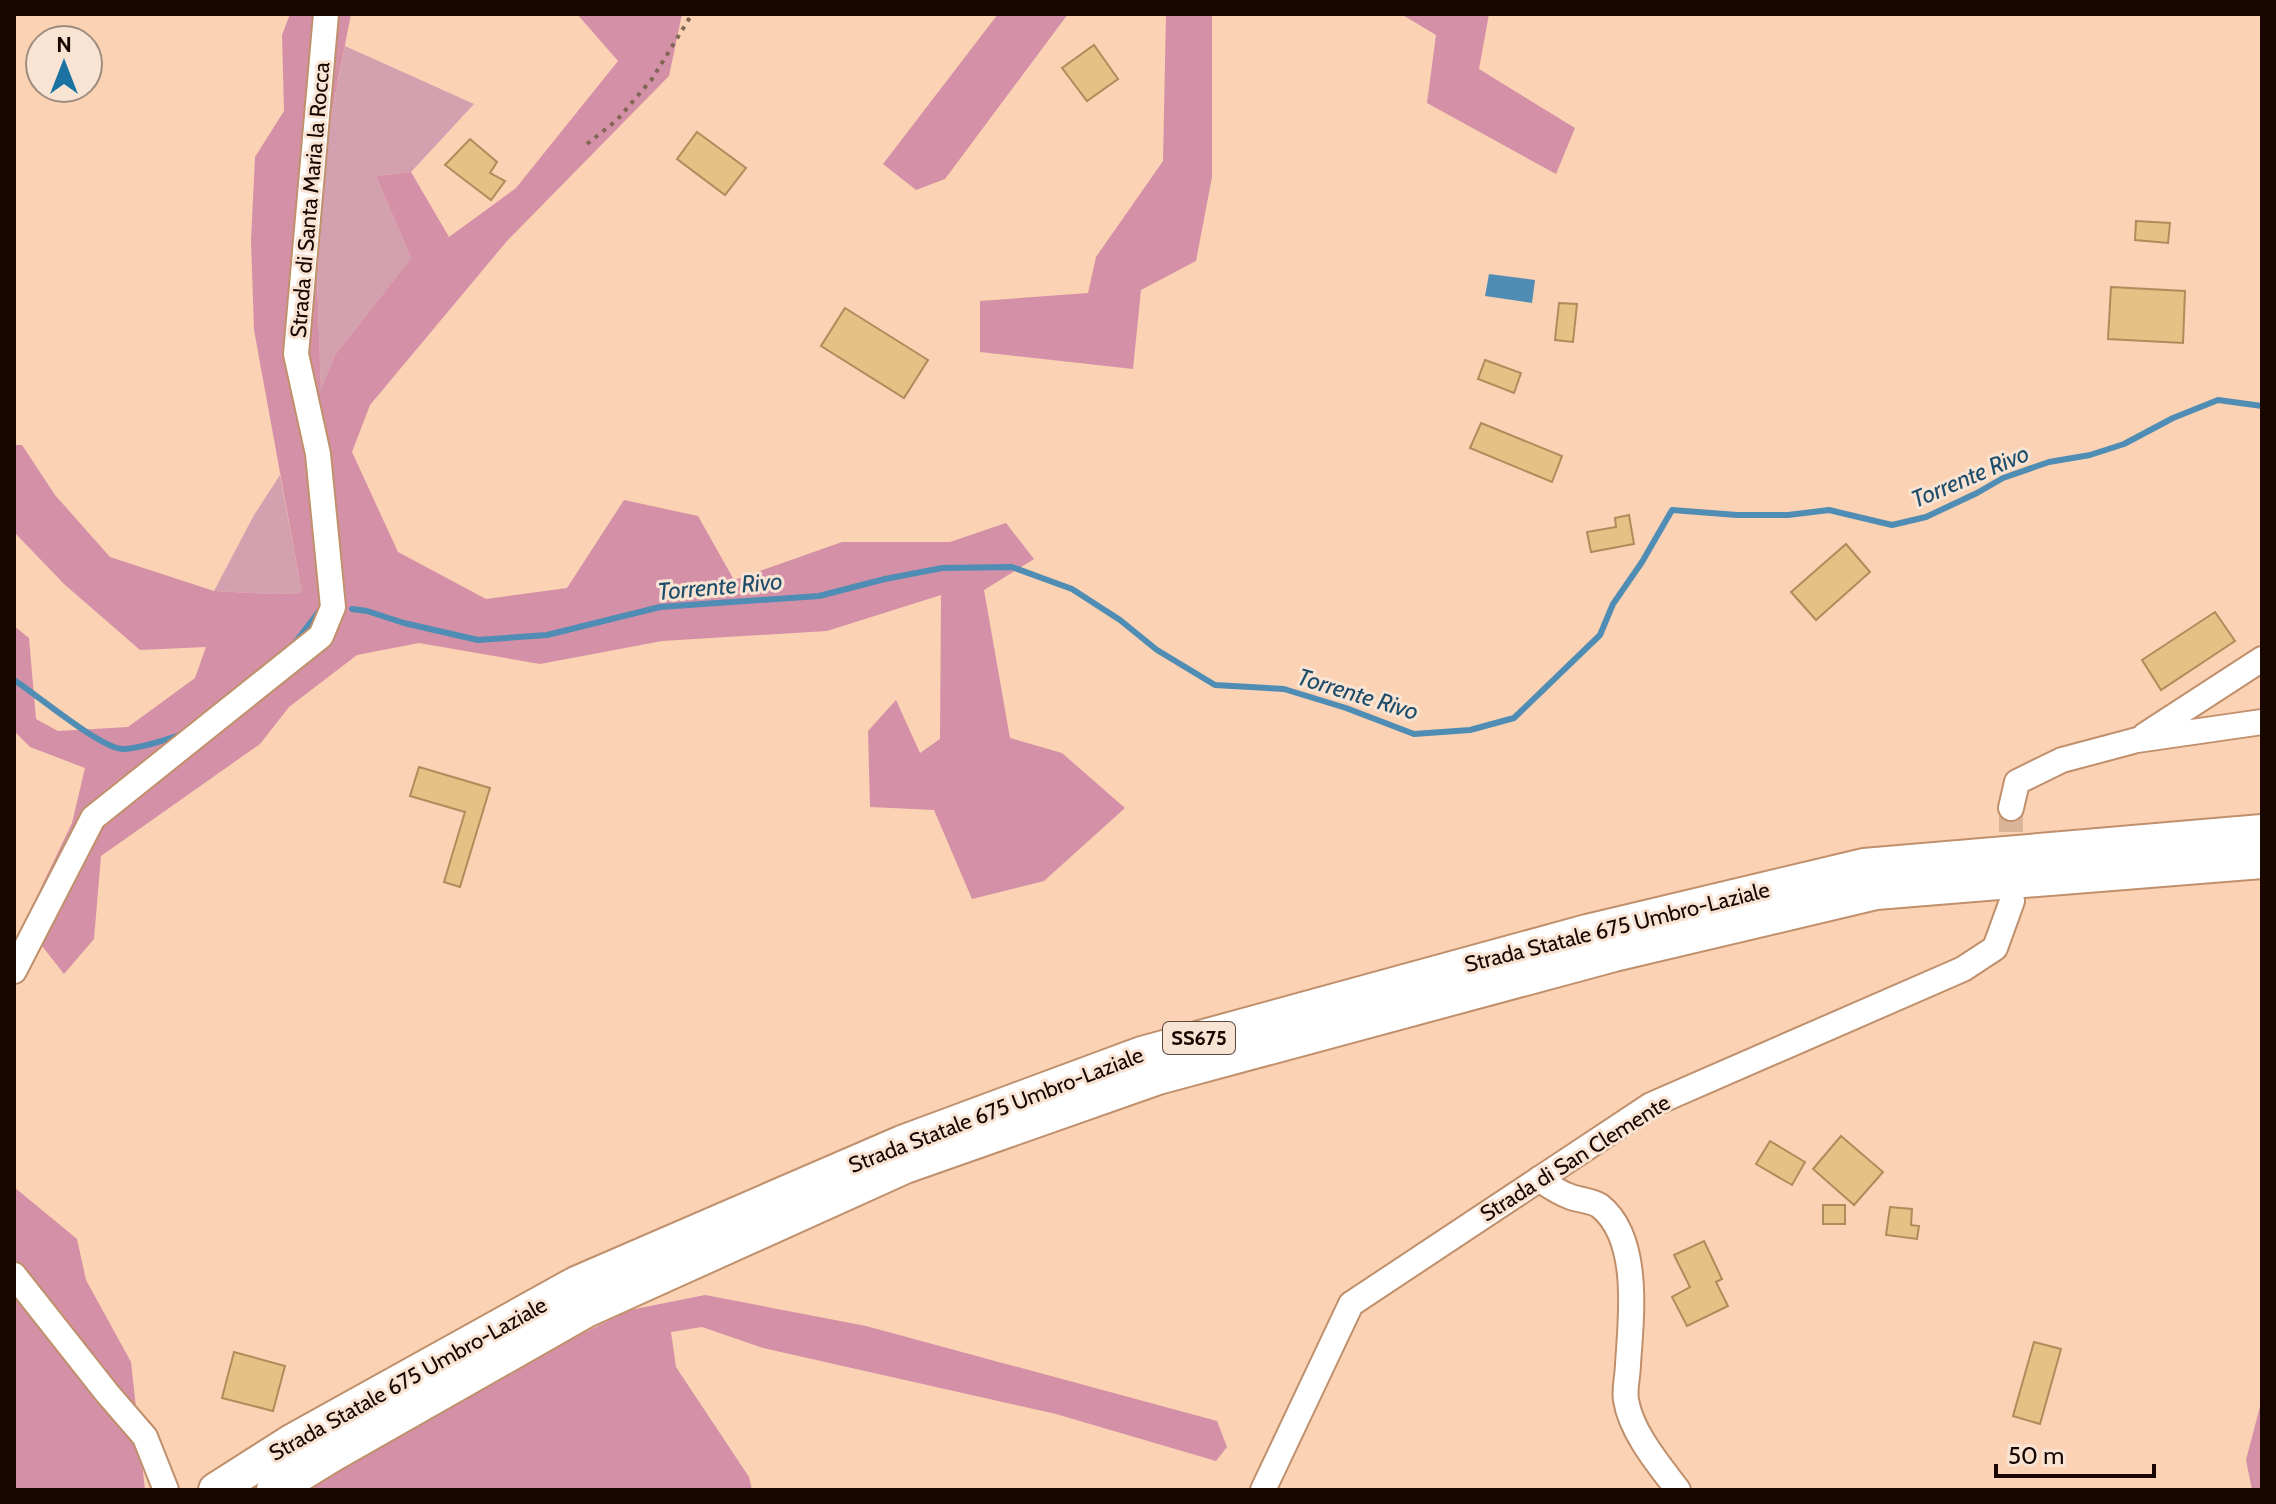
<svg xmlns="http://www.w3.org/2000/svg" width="2276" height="1504" viewBox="0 0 2276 1504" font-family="Cabin,sans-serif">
<rect width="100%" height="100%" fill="#fbd2b3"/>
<!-- green -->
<g fill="#d3a0b0">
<path d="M345,46L474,104L411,172L376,176L411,258L335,355L321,393L317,279L329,127Z"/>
<path d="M280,475L302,593L273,594L214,591L254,515Z"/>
</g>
<!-- forest -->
<g fill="#d490a6">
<path d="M290,14H351L329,127L317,279L321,391L335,355L411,258L376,176L411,172L449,237L516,188L618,61L577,14H682L669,76L507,241L370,405L352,452L398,552L486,599L567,588L624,500L698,516L734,580L842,542H950L1006,523L1034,559L984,590L1010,738L1062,753L1125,808L1044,881L972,899L934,810L870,807L868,731L896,700L920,753L940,739L941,595L827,631L662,641L540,664L419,643L357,655L289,707L260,744L101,856L94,939L64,974L24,923L72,823L85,768L30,747L14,731V626L29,638L36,719L58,731L128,727L195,678L206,647L140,650L64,584L14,532V445H22L55,495L110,557L214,591L273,594L302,593L254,330L251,240L255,157L284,111L282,35Z"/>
<path d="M998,14H1068L945,179L916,190L883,164Z"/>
<path d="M1166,14H1212V177L1196,261L1141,290L1133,369L980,352V301L1088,293L1096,257L1163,161Z"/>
<path d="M1401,14H1489L1479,69L1575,128L1556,174L1427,103L1436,35Z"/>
<path d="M14,1187L77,1239L86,1280L131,1362L145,1490H14Z"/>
<path d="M705,1295L866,1326L1217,1421L1227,1447L1216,1461L1056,1414L763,1348L702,1327L671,1332L676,1367L749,1477L752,1490H313L317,1483L488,1380L630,1310Z"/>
<path d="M2262,1399V1490H2252L2246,1460Z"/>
</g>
<!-- water -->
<path fill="#508db4" d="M1489,274L1535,280L1532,303L1485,296Z"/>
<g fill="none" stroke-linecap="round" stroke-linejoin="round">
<!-- stream -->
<g stroke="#508db4" stroke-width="6">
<path d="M352,609L367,611L404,623L478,640L547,635L660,607L819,596L885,579L942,568L1012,567L1072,589L1120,620L1157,650L1215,685L1284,689L1346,708L1414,734L1470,730L1514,718L1600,635L1613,604L1642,562L1672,510L1737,515H1788L1829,510L1892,525L1926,517L1977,493L2003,478L2049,462L2090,455L2124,444L2173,418L2218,400L2262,406"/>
<path d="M294,644L321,609"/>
<path d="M14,680C36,694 101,749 123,749C142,748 165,740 183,734"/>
</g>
</g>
<!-- building -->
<g fill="#e6c186" stroke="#ad8d5b" stroke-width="2">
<path d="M1094,45L1118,79L1087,101L1062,68Z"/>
<path d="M697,132L746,168L725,195L677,159Z"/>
<path d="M470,139L497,162L490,173L505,181L491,200L445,165Z"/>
<path d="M2136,221L2170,223L2168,243L2135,240Z"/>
<path d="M2111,287L2185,291L2183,343L2108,339Z"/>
<path d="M1559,303L1577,304L1573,342L1555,340Z"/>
<path d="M845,308L928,360L904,398L821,346Z"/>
<path d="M1485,360L1521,373L1514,393L1478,379Z"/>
<path d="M1481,423L1562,456L1552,482L1470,448Z"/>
<path d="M1629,515L1634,544L1591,552L1587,532L1616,527L1615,518Z"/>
<path d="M1846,544L1870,572L1816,620L1791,592Z"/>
<path d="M2215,612L2235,641L2161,690L2142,660Z"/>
<path d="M419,767L490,788L460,887L444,882L465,812L410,796Z"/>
<path d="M1841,1136L1883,1172L1854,1205L1813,1169Z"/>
<path d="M1770,1141L1805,1162L1792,1185L1756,1164Z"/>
<rect x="1823" y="1205" width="22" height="19"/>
<path d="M1890,1207L1912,1209L1911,1225L1919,1226L1917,1239L1886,1235Z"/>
<path d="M1704,1241L1722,1279L1716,1282L1728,1306L1687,1326L1672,1297L1690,1287L1674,1255Z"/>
<path d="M2034,1342L2061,1349L2040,1424L2013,1416Z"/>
<path d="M234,1352L285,1366L273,1411L222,1398Z"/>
</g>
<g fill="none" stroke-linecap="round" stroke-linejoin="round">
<!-- minor-tunnel -->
<path stroke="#d9b498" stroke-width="24" stroke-dasharray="24 12" stroke-linecap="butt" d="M2011,808V866"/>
<defs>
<g id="minor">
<path d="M2145,735L2262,659"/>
<path d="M2011,808L2017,782L2062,760L2137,740L2262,722"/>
<path d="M14,971L93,818L321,636L333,607L318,454L296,354L326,14"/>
<path d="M1539,1179C1549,1186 1559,1193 1571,1197C1580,1200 1593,1201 1600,1206C1641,1239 1631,1318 1628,1364C1628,1375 1624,1389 1626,1400C1631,1432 1659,1465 1678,1490"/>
<path d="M14,1275L107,1393L145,1437L166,1490"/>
<path d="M1263,1490L1351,1304L1651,1105L1963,969L1995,948L2012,901"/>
</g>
<g id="highway">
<path d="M216,1490L293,1441L576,1284L902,1143L1142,1054L1587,932L1864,866L2262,832"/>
<path d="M274,1490L331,1455L586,1310L905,1166L1158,1077L1614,954L1876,892L2262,861"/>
</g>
</defs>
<!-- minor casing -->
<use href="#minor" stroke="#c0906c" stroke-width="28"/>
<!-- highway casing -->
<use href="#highway" stroke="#c0906c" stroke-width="38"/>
<!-- path -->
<path stroke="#826654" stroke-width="4" stroke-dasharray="4 6" stroke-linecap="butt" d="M587,144L617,120L652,79L692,14"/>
<!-- minor -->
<use href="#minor" stroke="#fff" stroke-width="24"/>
<!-- highway -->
<use href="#highway" stroke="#fff" stroke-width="34"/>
</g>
<g text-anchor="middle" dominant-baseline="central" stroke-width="6" stroke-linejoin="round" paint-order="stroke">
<!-- shield labels -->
<rect fill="#f9e4d4" stroke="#5b4940" stroke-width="2" x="1163" y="1022" width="72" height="32" rx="6"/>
<g font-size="20" font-weight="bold" fill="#170700">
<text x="1199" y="1038">SS675</text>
</g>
<!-- street labels -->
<g font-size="22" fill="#170700" stroke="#f9e4d4">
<text transform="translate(310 200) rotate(-85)">Strada di Santa Maria la Rocca</text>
<text transform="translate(1617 927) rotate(-14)">Strada Statale 675 Umbro-Laziale</text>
<text transform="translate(996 1110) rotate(-21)">Strada Statale 675 Umbro-Laziale</text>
<text transform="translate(1575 1158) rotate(-32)">Strada di San Clemente</text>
<text transform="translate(408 1379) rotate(-29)">Strada Statale 675 Umbro-Laziale</text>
</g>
<!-- water labels -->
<g font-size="24" font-style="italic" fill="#1e4d6a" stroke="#f9e4d4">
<text transform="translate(1970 476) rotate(-23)">Torrente Rivo</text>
<text transform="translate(720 586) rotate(-5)">Torrente Rivo</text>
<text transform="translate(1358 694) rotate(17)">Torrente Rivo</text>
</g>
</g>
<!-- border -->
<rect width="2276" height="1504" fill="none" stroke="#170700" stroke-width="32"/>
<!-- north arrow -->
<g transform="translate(64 64)"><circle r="38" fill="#f9e4d4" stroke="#9f8c7f" stroke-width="2"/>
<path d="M0-6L14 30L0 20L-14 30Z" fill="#1b73a2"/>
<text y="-12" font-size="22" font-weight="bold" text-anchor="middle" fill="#170700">N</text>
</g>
<!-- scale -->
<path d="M1996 1464v12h158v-12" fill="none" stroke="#170700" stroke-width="4"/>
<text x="2008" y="1464" font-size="24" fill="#170700" stroke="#f9e4d4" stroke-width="6" paint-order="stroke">50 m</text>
</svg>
